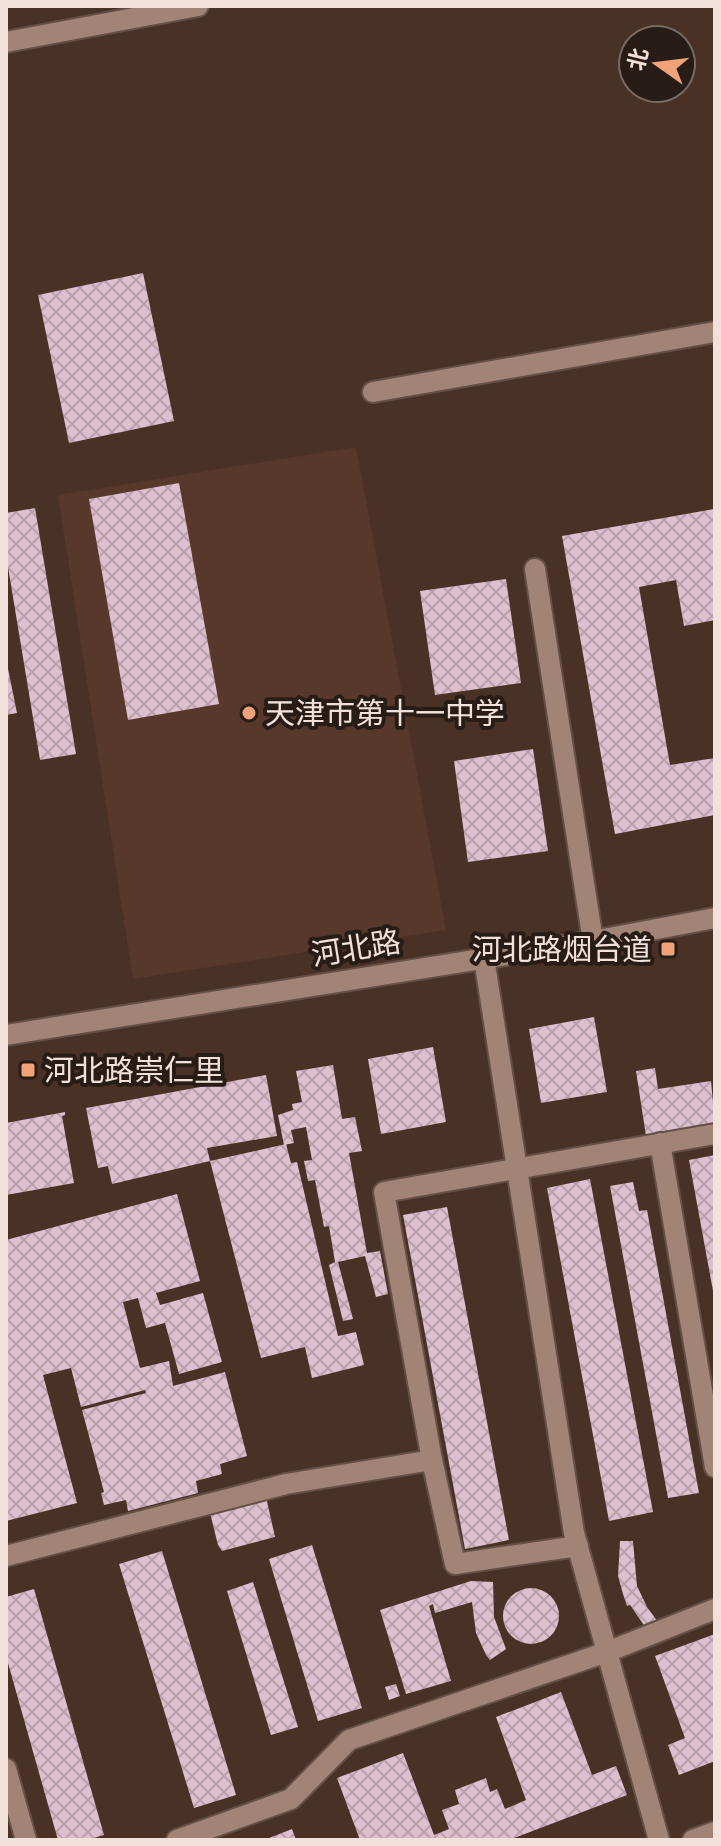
<svg xmlns="http://www.w3.org/2000/svg" width="721" height="1846" viewBox="0 0 721 1846" font-family="Jost,'Noto Sans SC',sans-serif">
<defs>
<pattern id="building-cross-hatch" width="8" height="8" patternUnits="userSpaceOnUse" patternTransform="scale(2)"><rect width="8" height="8" fill="#debfd0"/><path d="M0 0l8 8M0 8l8-8" fill="none" stroke="#b8a0ac"/></pattern>
</defs>
<rect width="100%" height="100%" fill="#4a3126"/>
<!-- built -->
<path fill="#57382a" d="M356,447L446,930L133,979L58,495Z"/>
<!-- building -->
<g fill="url(#building-cross-hatch)">
<path d="M143,273L174,421L69,443L38,295Z"/>
<path d="M179,483L219,704L128,720L89,499Z"/>
<path d="M35,508L76,754L40,760L6,555V513Z"/>
<path d="M714,509L715,620L684,626L676,580L639,587L670,765L715,758V815L615,834L562,536Z"/>
<path d="M506,579L521,683L435,695L420,591Z"/>
<path d="M6,659L17,713L6,715Z"/>
<path d="M533,749L548,851L468,862L454,761Z"/>
<path d="M594,1017L607,1092L541,1103L529,1029Z"/>
<path d="M433,1047L446,1122L381,1134L368,1059Z"/>
<path d="M333,1065L342,1119L355,1117L362,1151L349,1153L367,1253L380,1251L388,1294L376,1297L365,1256L338,1262L353,1319L343,1321L329,1265L335,1262L329,1226L324,1227L315,1180L308,1181L304,1161L312,1160L306,1127L291,1130L294,1143L284,1145L278,1115L293,1110L292,1104L302,1102L296,1071Z"/>
<path d="M655,1068L658,1089L711,1081L715,1124L646,1136L636,1071Z"/>
<path d="M266,1075L277,1136L207,1148L210,1161L112,1184L108,1166L98,1168L86,1108Z"/>
<path d="M65,1112V1115L62,1116L74,1183L6,1195V1123Z"/>
<path d="M286,1144L291,1163L297,1162L338,1336L356,1332L364,1365L312,1378L305,1347L261,1358L210,1161Z"/>
<path d="M715,1155V1291H713L689,1160Z"/>
<path d="M590,1179L653,1512L609,1521L547,1188Z"/>
<path d="M633,1182L639,1211L647,1210L699,1493L668,1498L610,1186Z"/>
<path d="M177,1194L200,1281L156,1293L160,1305L203,1293L222,1362L179,1374L165,1323L146,1328L138,1298L123,1302L140,1368L169,1361L173,1386L225,1372L247,1456L220,1464L222,1474L196,1481L198,1493L128,1511L126,1500L104,1505L101,1493L104,1492L82,1410L146,1393L145,1390L81,1407L71,1368L43,1375L77,1503L6,1521V1240Z"/>
<path d="M447,1207L509,1540L465,1549L403,1215Z"/>
<path d="M266,1497L275,1537L222,1551L218,1545L209,1509Z"/>
<path d="M620,1541H633L637,1586L647,1607L658,1622L648,1631L630,1605L627,1606L623,1594L618,1576Z"/>
<path d="M312,1545L362,1708L318,1721L269,1559Z"/>
<path d="M162,1551L236,1795L194,1808L119,1564Z"/>
<path d="M471,1581L493,1582L494,1617L506,1649L490,1660L486,1655L476,1633L472,1602L435,1613L433,1604L429,1606L451,1681L406,1694L380,1610Z"/>
<path d="M253,1582L298,1727L271,1735L227,1591Z"/>
<circle cx="531" cy="1616" r="28"/>
<path d="M34,1589L104,1835L87,1840H58L6,1656V1597Z"/>
<path d="M715,1634V1761L679,1775L668,1745L685,1738L655,1656Z"/>
<path d="M396,1684L400,1696L389,1700L385,1687Z"/>
<path d="M561,1692L592,1775L616,1766L627,1795L509,1840H360L337,1778L403,1753L434,1835L449,1829L442,1810L459,1804L455,1790L486,1778L490,1792L497,1789L505,1809L526,1800L496,1717Z"/>
<path d="M292,1829L296,1840H264Z"/>
</g>
<g fill="none" stroke-linecap="round" stroke-linejoin="round">
<defs>
<g id="minor">
<path d="M6,42L198,6"/>
<path d="M373,392L715,332"/>
<path d="M535,569L593,941"/>
<path d="M484,958L574,1533L659,1840"/>
<path d="M6,1035L593,941L715,918"/>
<path d="M660,1143L715,1467"/>
<path d="M432,1460L384,1192L715,1134"/>
<path d="M6,1556L286,1484L432,1460L455,1564L578,1546"/>
<path d="M6,1769L26,1840"/>
<path d="M177,1840L291,1799L349,1740L607,1652L715,1609"/>
<path d="M693,1840L715,1832"/>
</g>
</defs>
<!-- minor casing -->
<use href="#minor" stroke="#655047" stroke-width="24"/>
<!-- minor -->
<use href="#minor" stroke="#a28477" stroke-width="20"/>
</g>
<!-- markers -->
<g fill="#f0a378" stroke="#281c17" stroke-width="3">
<circle cx="249" cy="713" r="8"/>
<rect x="660" y="941" width="16" height="16" rx="4"/>
<rect x="20" y="1062" width="16" height="16" rx="4"/>
</g>
<g text-anchor="middle" dominant-baseline="central" stroke-width="8" stroke-linejoin="round" paint-order="stroke">
<!-- poi labels -->
<g font-size="30" fill="#f1e1da" stroke="#281c17" text-anchor="start">
<text x="265" y="713">天津市第十一中学</text>
<text x="652" y="949" text-anchor="end">河北路烟台道</text>
<text x="44" y="1070">河北路崇仁里</text>
</g>
<!-- street labels -->
<g font-size="30" fill="#f1e1da" stroke="#281c17">
<text transform="translate(356 948) rotate(-9)">河北路</text>
</g>
</g>
<!-- border -->
<rect width="721" height="1846" fill="none" stroke="#f1e1da" stroke-width="16"/>
<!-- north arrow -->
<g transform="translate(657 64) rotate(284)"><circle r="38" fill="#281c17" stroke="#786b65" stroke-width="2"/>
<path d="M0-6L14 30L0 20L-14 30Z" fill="#f0a378"/>
<text y="-12" font-size="22" font-weight="bold" text-anchor="middle" fill="#f1e1da">北</text>
</g>
</svg>
